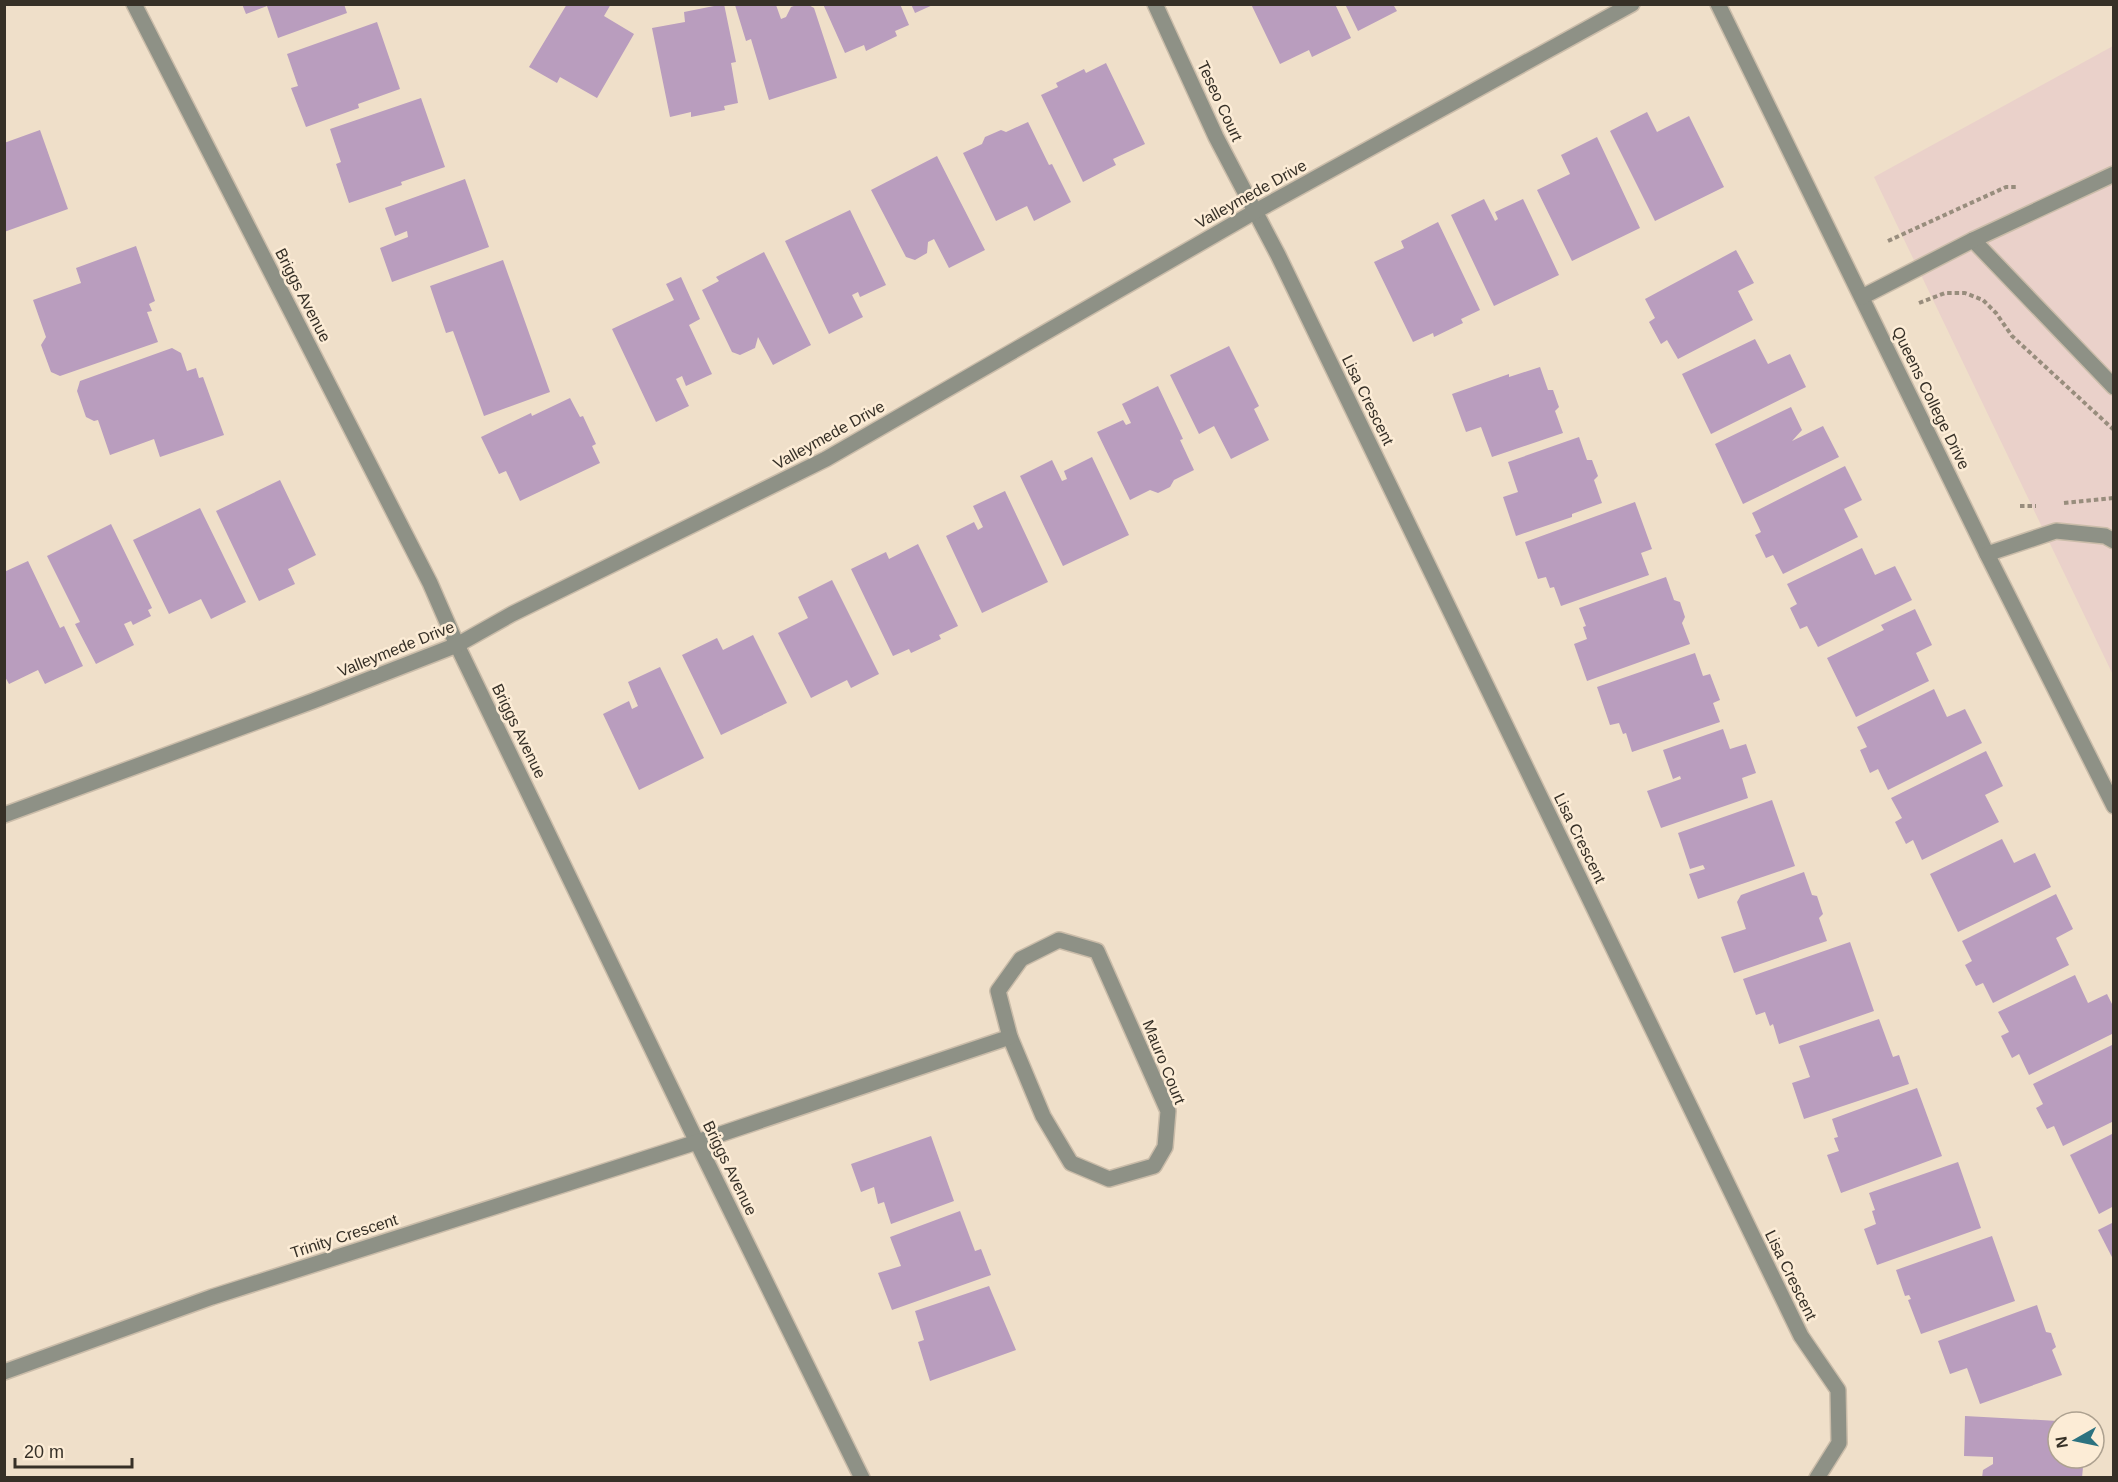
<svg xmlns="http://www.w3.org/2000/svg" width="2118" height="1482" viewBox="0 0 2118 1482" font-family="Arial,sans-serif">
<rect width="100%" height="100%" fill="#efdfc9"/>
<!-- education -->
<path fill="#ead1ca" d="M2113,46V675L1874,177Z"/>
<!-- building -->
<g fill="#b99dbe">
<path d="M242,4H344L347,13L278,38L267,6L246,14Z"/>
<path d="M567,4H611L604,16L634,34L597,98L560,77L557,83L529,67Z"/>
<path d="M724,4L736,62L731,63L738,103L724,106L725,110L691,117V112L670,117L652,28L685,22L684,12Z"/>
<path d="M799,4H807L814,8L837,78L769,100L751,39L746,41L735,5H776L781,19L786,17L791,7Z"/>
<path d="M823,4H900L909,25L895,31L897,36L866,51L864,45L845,53Z"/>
<path d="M911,4H935L915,13Z"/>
<path d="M1251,4H1335L1351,38L1312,57L1309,50L1280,64Z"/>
<path d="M1345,4H1398L1394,6L1397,11L1358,31Z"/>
<path d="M377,22L400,89L358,104L359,108L306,127L291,88L298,86L287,54Z"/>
<path d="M1106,63L1145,144L1113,159L1116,165L1083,182L1041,95L1058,87L1056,83L1084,69L1086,73Z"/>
<path d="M421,98L445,167L401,182L402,185L349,203L336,164L341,162L330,129Z"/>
<path d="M1647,112L1657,132L1689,116L1724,187L1655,221L1610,131Z"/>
<path d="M1028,122L1049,165L1052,164L1071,202L1034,221L1027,206L996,221L963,153L982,144L985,137L1001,130L1006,132Z"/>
<path d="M40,130L68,209L4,232V143Z"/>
<path d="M1597,137L1640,228L1572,261L1537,190L1570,174L1561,155Z"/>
<path d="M937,156L985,250L949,268L934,239L928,242L927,253L915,260L906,257L871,190Z"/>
<path d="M465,179L489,247L392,282L380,248L408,237L407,231L395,236L385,208Z"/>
<path d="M1484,199L1495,221L1498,219L1495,212L1523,199L1559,275L1494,306L1451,215Z"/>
<path d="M850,210L886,285L860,297L858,292L852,295L863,317L829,334L785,241Z"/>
<path d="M1438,222L1480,310L1461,319L1463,323L1434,337L1433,333L1413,342L1374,262L1404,248L1401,241Z"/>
<path d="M136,246L155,301L149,304L152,311L147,312L158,342L60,376L51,372L41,345L46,337L33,300L81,283L76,268Z"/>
<path d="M1736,250L1754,283L1738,291L1753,320L1678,359L1667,340L1661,344L1649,322L1655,318L1645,299Z"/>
<path d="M764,252L811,345L773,365L758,337L755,348L740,355L732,352L702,290L719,281L716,277Z"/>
<path d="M503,260L550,392L484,416L453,331L446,333L430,286Z"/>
<path d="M681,277L700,319L689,325L712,374L686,386L682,376L676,379L689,406L656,422L612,329L674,300L666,284Z"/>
<path d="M1755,339L1768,364L1790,354L1806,387L1711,434L1682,374Z"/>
<path d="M1229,346L1259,406L1254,409L1269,440L1231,459L1214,426L1199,434L1170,375Z"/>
<path d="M172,348L181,353L187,371L196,368L199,378L203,377L224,435L160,457L154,439L110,455L98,420L94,421L86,417L77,391L80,381Z"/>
<path d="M1540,367L1548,390H1553L1559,407L1555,411L1563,433L1492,457L1481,427L1466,432L1452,394L1509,374V377Z"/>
<path d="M1158,386L1183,439L1180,440L1194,470L1174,480L1170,487L1158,493L1150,490L1130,500L1097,432L1123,420L1126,425L1131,423L1122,404Z"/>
<path d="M570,398L580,417L583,416L596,444L592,446L600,463L520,501L506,471L499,474L481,437L531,413L532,416Z"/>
<path d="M1791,407L1802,430L1792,441L1823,426L1839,457L1743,504L1715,444Z"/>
<path d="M1579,437L1587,460H1592L1598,476L1594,480L1602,503L1572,514V517L1516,536L1503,497L1518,492L1508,462Z"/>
<path d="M1092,457L1129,535L1063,566L1020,476L1052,460L1062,481L1067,479L1064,471Z"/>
<path d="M1845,466L1862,500L1844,509L1858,537L1783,574L1773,555L1766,558L1755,535L1761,532L1752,513Z"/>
<path d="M280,480L316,555L288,569L295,584L259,601L216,511Z"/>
<path d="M1005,491L1048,582L982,613L946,536L974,522L978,530L983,527L973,506Z"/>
<path d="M1635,502L1652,549L1641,553L1649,575L1561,606L1554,587L1550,588L1546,577L1538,579L1525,542Z"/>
<path d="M200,508L246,602L211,619L201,599L169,614L133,540Z"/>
<path d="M111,524L152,608L148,610L151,616L133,625L131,621L124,624L134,645L96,664L75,624L80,622L47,556Z"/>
<path d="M918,544L958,626L939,635L941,639L911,653L909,649L893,656L851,569L886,552L889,559Z"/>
<path d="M1862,548L1875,575L1895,566L1912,600L1818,647L1807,626L1800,629L1790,608L1797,604L1787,584Z"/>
<path d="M28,561L60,628L64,626L83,666L45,684L38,670L9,684L4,675V572Z"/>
<path d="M1666,577L1674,600L1680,602L1685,617L1682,623L1690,644L1587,681L1574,644L1587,639L1583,627L1586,626L1579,608Z"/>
<path d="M832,580L879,674L851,688L847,680L811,698L778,633L808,618L798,597Z"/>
<path d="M1915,609L1932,645L1916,653L1929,681L1856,717L1827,658L1884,630L1881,625Z"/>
<path d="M753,635L787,703L721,735L682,655L717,638L723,650Z"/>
<path d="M1695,653L1703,676L1710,674L1720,700L1713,703L1720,722L1632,752L1626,733L1623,734L1619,723L1610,725L1597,687Z"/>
<path d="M660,667L704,758L639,790L603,714L629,701L632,709L638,706L628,682Z"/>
<path d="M1934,689L1947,717L1965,709L1982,743L1888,790L1878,769L1870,773L1860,750L1867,747L1857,727Z"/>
<path d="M1723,729L1730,749L1746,744L1756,773L1742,778L1748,798L1661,828L1647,791L1681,779L1680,776L1673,779L1663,750Z"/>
<path d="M1986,751L2003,786L1985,795L1999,822L1922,860L1913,840L1906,844L1895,822L1902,818L1891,798Z"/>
<path d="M1772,800L1795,866L1698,899L1689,874L1705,869L1703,865L1690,869L1678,833Z"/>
<path d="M2002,839L2014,863L2035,853L2051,887L1958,932L1930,874Z"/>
<path d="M1804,872L1812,895L1817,896L1823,914L1819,918L1827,941L1734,973L1721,937L1746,929L1737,902L1741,895Z"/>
<path d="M2056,894L2073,929L2056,938L2069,965L1993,1003L1983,983L1976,986L1965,965L1972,961L1962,941Z"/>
<path d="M1850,942L1874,1011L1779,1044L1773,1024L1770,1026L1765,1012L1756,1015L1743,979Z"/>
<path d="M2075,975L2088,1003L2107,994L2114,1008V1033L2029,1075L2019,1054L2012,1058L2001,1036L2009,1032L1998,1012Z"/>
<path d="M1879,1019L1893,1057L1899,1055L1909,1084L1804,1119L1792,1083L1810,1077L1799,1046Z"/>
<path d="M2114,1044V1121L2063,1146L2054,1126L2047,1129L2036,1108L2043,1104L2033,1084Z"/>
<path d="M1917,1088L1942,1156L1841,1193L1827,1155L1839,1151L1834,1138L1838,1137L1832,1119Z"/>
<path d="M2114,1133V1206L2099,1214L2070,1155Z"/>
<path d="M931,1136L954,1201L891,1224L884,1202L878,1204L874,1187L861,1192L851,1164Z"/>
<path d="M1958,1162L1981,1228L1877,1265L1864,1229L1876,1224L1872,1211L1875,1210L1869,1193Z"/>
<path d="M960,1211L975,1251L981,1249L991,1275L892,1310L878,1273L901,1266L890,1237Z"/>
<path d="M2114,1222V1261L2098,1230Z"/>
<path d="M1992,1236L2015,1301L1921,1334L1908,1300L1911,1299L1909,1295L1905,1296L1896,1270Z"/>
<path d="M989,1286L1016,1350L930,1381L918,1342L924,1340L915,1311Z"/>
<path d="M2037,1305L2046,1332L2051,1333L2056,1347L2052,1350L2062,1375L1980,1404L1967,1368L1950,1374L1938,1341Z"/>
<path d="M1965,1416L2058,1421V1458H2088V1463L2083,1467L2082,1478H1982L1983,1470L1993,1464V1457L1964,1456Z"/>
</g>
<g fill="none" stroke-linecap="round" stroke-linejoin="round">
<defs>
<g id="minor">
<path d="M134,4L430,583L457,645L697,1142L862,1478"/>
<path d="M1155,4L1216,137L1278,255L1801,1336L1838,1390L1839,1443L1817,1478"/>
<path d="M1718,4L1987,554L2114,806"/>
<path d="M1973,240L2114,387"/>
<path d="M1862,297L1973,240L2114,174"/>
<path d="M1987,554L2056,531L2105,536L2114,541"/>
<path d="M4,815L313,701L457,645L512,614L826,459L1256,211L1632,4"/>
<path d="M1059,940L1097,951L1168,1111L1165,1147L1154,1166L1109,1179L1071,1163L1043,1116L1010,1037L998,991L1021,959Z"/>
<path d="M4,1372L212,1297L697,1142L1010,1037"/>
</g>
</defs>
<!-- minor casing -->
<use href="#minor" stroke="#cabca9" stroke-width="18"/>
<!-- path -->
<g stroke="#988d7d" stroke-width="4" stroke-dasharray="4.5 3" stroke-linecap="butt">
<path d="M1888,241L2006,187H2017"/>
<path d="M1919,303L1945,293H1965L1983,300L1996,313L2012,336L2114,430"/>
<path d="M2064,503L2114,498"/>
<path d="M2020,506H2036"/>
</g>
<!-- minor -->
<use href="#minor" stroke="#8e9186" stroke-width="15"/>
</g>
<g text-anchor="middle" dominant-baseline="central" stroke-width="5" stroke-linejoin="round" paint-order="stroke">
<!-- street labels -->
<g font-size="16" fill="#363027" stroke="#fcecd6">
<text transform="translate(1220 101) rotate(65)">Teseo Court</text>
<text transform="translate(1251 194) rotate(-29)">Valleymede Drive</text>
<text transform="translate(303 295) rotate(63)">Briggs Avenue</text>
<text transform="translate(1931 398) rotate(64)">Queens College Drive</text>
<text transform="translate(1368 400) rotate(64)">Lisa Crescent</text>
<text transform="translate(829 435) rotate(-29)">Valleymede Drive</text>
<text transform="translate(396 649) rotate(-22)">Valleymede Drive</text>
<text transform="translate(519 731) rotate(64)">Briggs Avenue</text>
<text transform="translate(1580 838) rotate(64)">Lisa Crescent</text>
<text transform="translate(1164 1062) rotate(68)">Mauro Court</text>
<text transform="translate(730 1168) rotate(64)">Briggs Avenue</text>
<text transform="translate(344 1236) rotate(-18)">Trinity Crescent</text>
<text transform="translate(1791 1275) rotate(64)">Lisa Crescent</text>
</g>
</g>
<!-- border -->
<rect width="2118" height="1482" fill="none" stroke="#363027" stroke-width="12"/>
<!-- north arrow -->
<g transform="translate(2076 1440) rotate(261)"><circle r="28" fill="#fcecd6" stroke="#ada190" stroke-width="1.5"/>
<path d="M0-4.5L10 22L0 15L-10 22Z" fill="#2c7280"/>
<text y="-9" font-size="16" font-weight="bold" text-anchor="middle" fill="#363027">N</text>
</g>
<!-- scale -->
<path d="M15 1458v9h117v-9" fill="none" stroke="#363027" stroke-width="3"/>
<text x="24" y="1458" font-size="18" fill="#363027" stroke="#fcecd6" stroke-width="4.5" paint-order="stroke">20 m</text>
</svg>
